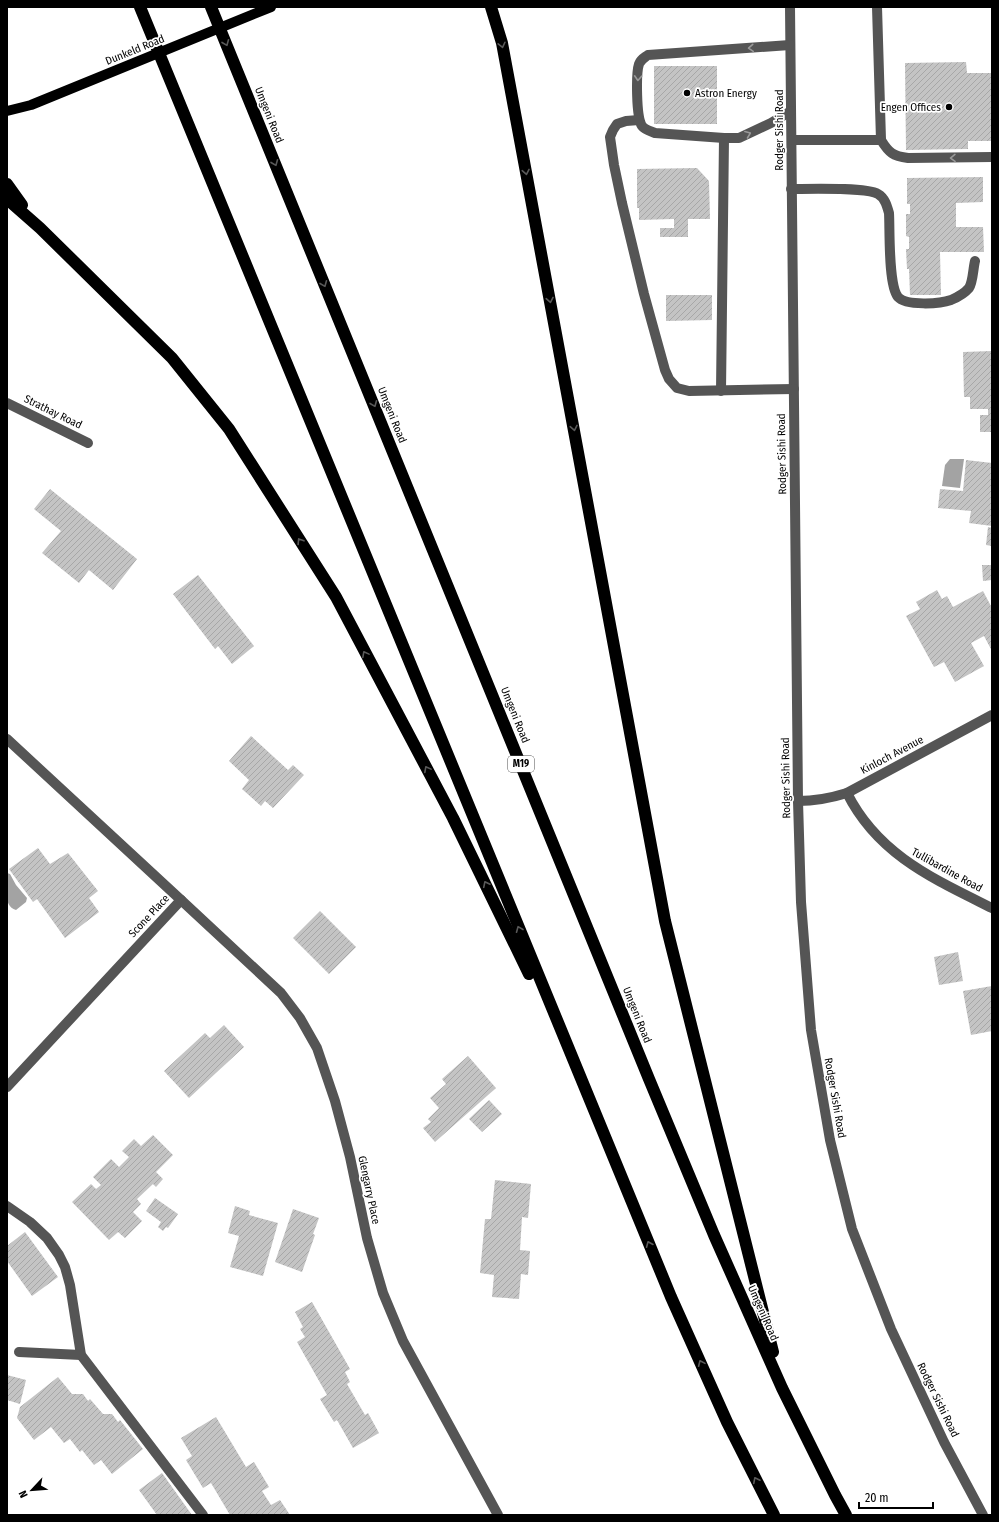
<svg xmlns="http://www.w3.org/2000/svg" width="999" height="1522" viewBox="0 0 999 1522" font-family="'Fira Sans Condensed',sans-serif">
<defs>
<pattern id="building-hatch" width="6" height="6" patternUnits="userSpaceOnUse"><rect width="6" height="6" fill="#c4c4c4"/><path d="M-1 1l2-2M0 6l6-6M5 7l2-2" fill="none" stroke="#a7a7a7"/></pattern>
</defs>
<rect width="100%" height="100%" fill="#fff"/>
<!-- water -->
<g fill="#a3a3a3">
<path d="M950,459H964L960,488L942,486L945,465Z"/>
<path d="M7,873L10,874L16,885L27,898L26,902L16,910C2,906 7,884 7,873Z"/>
</g>
<!-- building -->
<g fill="url(#building-hatch)">
<path d="M966,62L967,73H992V141H968V149L906,150L905,63Z"/>
<rect x="654" y="66" width="63" height="58"/>
<path d="M697,168L709,181L710,219H688V237H660V228H674V219L639,220V208H637V169Z"/>
<path d="M983,177V202L956,203V227H983L984,252H940L941,295H910L909,269H907L906,249H909V237L906,236V214H910V204H907V178Z"/>
<path d="M666,295H712V320L666,321Z"/>
<path d="M992,351V432H980V415H988V409H970V397H964L963,352Z"/>
<path d="M966,460L992,463V526L969,523L971,511L938,508L940,489L963,491Z"/>
<path d="M50,489L137,559L113,590L89,570L79,583L42,553L61,531L34,509Z"/>
<path d="M988,527L992,528V546L986,545Z"/>
<path d="M982,565H992V580L983,581Z"/>
<path d="M198,575L254,646L232,664L218,646L215,649L173,594Z"/>
<path d="M937,590L942,599L947,596L953,607L983,591L992,608V651L984,636L971,643L984,666L955,682L944,662L934,667L906,616L920,609L916,602Z"/>
<path d="M251,736L288,770L293,765L304,775L273,808L265,801L261,806L242,789L249,780L229,761Z"/>
<path d="M38,848L50,864L68,853L98,891L89,898L99,912L65,938L37,899L33,902L9,869Z"/>
<path d="M320,911L356,947L329,974L293,938Z"/>
<path d="M958,952L963,981L939,985L934,957Z"/>
<path d="M992,986V1031L971,1035L963,991Z"/>
<path d="M224,1025L244,1047L189,1098L164,1071L205,1033L210,1038Z"/>
<path d="M468,1056L496,1088L435,1142L423,1128L431,1122L428,1119L439,1108L430,1098L446,1084L442,1079Z"/>
<path d="M489,1100L502,1114L482,1132L469,1119Z"/>
<path d="M153,1135L173,1155L156,1172L163,1179L156,1187L153,1184L137,1199L141,1204L133,1212L142,1221L125,1238L118,1232L109,1240L72,1202L91,1184L96,1189L101,1185L93,1177L111,1159L119,1167L129,1157L122,1151L134,1139L141,1146Z"/>
<path d="M495,1180L531,1184L528,1218L522,1217L520,1250L530,1251L528,1275L521,1274L519,1299L492,1297L494,1275L480,1273L485,1219H491Z"/>
<path d="M155,1198L178,1214L168,1228L166,1227L163,1231L158,1227L161,1222L146,1211Z"/>
<path d="M235,1206L250,1211L249,1215L278,1223L263,1276L230,1267L239,1236L228,1233Z"/>
<path d="M293,1209L319,1218L313,1234L315,1235L302,1272L275,1262Z"/>
<path d="M25,1232L58,1277L32,1296L7,1261V1246Z"/>
<path d="M312,1302L350,1369L345,1372L350,1382L347,1384L365,1415L368,1413L379,1433L353,1448L337,1420L334,1422L320,1399L327,1395L297,1342L305,1337L300,1329L303,1327L295,1312Z"/>
<path d="M7,1375L26,1380L20,1404L7,1400Z"/>
<path d="M58,1377L72,1394H83L88,1401L90,1399L103,1414H112L118,1422L120,1420L143,1449L112,1474L101,1460L94,1465L82,1450L80,1452L70,1439L64,1443L51,1427L34,1440L17,1418L20,1407Z"/>
<path d="M216,1417L246,1467L254,1462L269,1487L262,1491L271,1505L280,1500L290,1515H230L211,1483L203,1488L186,1460L192,1456L181,1438Z"/>
<path d="M162,1473L192,1515H157L139,1490Z"/>
</g>
<g fill="none" stroke-linecap="round" stroke-linejoin="round">
<!-- minor -->
<g stroke="#555" stroke-width="10">
<path d="M790,7L798,801L801,902L811,1030L830,1140L852,1229L891,1329L944,1442L983,1515"/>
<path d="M877,7L881,140C889,153 893,156 908,158L992,157"/>
<path d="M790,45L648,55C644,58 641,59 639,64C636,73 636,117 642,126C645,130 650,131 655,133L724,138H739L771,123L791,111"/>
<path d="M639,120L626,121L617,124L613,130L610,137L614,165L622,203L644,294L665,370L669,379L677,388L689,391L794,389"/>
<path d="M792,140H881"/>
<path d="M791,189C808,189 866,187 878,194C885,198 887,206 889,213C890,230 888,285 898,297C906,306 940,304 951,300C958,297 964,294 969,288C973,282 973,269 975,261"/>
<path d="M721,391L724,138"/>
<path d="M7,403L88,443"/>
<path d="M7,739L181,900L7,1087"/>
<path d="M847,793C878,855 934,879 992,908"/>
<path d="M798,801C816,801 831,798 847,793L992,715"/>
<path d="M181,900L281,993L300,1018L317,1048L335,1101L350,1157L367,1238L383,1293L403,1341L498,1515"/>
<path d="M7,1206L30,1222L47,1238L59,1255L65,1267L70,1285L81,1355L203,1515"/>
<path d="M19,1352L81,1355"/>
</g>
<!-- major -->
<path stroke="#000" stroke-width="10" d="M7,111L31,105L271,7"/>
<!-- highway -->
<g stroke="#000" stroke-width="12">
<path d="M140,7L671,1297L727,1422L774,1515"/>
<path d="M211,7L649,1079L714,1235L782,1388L835,1495L846,1515"/>
<path d="M491,7L502,43L665,921L773,1352"/>
<path d="M7,184L22,205"/>
<path d="M7,199L40,228L172,358L229,429L336,597L453,818L529,974"/>
</g>
</g>
<!-- one-way arrows -->
<defs><path id="oneway-chevron" d="M-2-3.5L2.5 0L-2 3.5" fill="none" stroke-width="1.6" stroke-linecap="round" stroke-linejoin="round"/></defs>
<g stroke="#595959">
<use href="#oneway-chevron" transform="translate(226 43) rotate(68)"/>
<use href="#oneway-chevron" transform="translate(502 45) rotate(77)"/>
<use href="#oneway-chevron" transform="translate(275 163) rotate(68)"/>
<use href="#oneway-chevron" transform="translate(526 172) rotate(79)"/>
<use href="#oneway-chevron" transform="translate(324 284) rotate(68)"/>
<use href="#oneway-chevron" transform="translate(550 300) rotate(79)"/>
<use href="#oneway-chevron" transform="translate(374 404) rotate(68)"/>
<use href="#oneway-chevron" transform="translate(574 428) rotate(79)"/>
<use href="#oneway-chevron" transform="translate(300 541) rotate(-122)"/>
<use href="#oneway-chevron" transform="translate(365 654) rotate(-118)"/>
<use href="#oneway-chevron" transform="translate(427 769) rotate(-118)"/>
<use href="#oneway-chevron" transform="translate(486 884) rotate(-116)"/>
<use href="#oneway-chevron" transform="translate(519 929) rotate(-112)"/>
<use href="#oneway-chevron" transform="translate(649 1244) rotate(-113)"/>
<use href="#oneway-chevron" transform="translate(701 1363) rotate(-114)"/>
<use href="#oneway-chevron" transform="translate(756 1480) rotate(-117)"/>
</g>
<g stroke="#999">
<use href="#oneway-chevron" transform="translate(751 48) rotate(176)"/>
<use href="#oneway-chevron" transform="translate(638 78) rotate(93)"/>
<use href="#oneway-chevron" transform="translate(748 134) rotate(-22)"/>
<use href="#oneway-chevron" transform="translate(953 158) rotate(179)"/>
</g>
<!-- markers -->
<g fill="#000" stroke="#fff" stroke-width="1.5">
<circle cx="687" cy="93" r="4"/>
<circle cx="949" cy="107" r="4"/>
</g>
<g text-anchor="middle" dominant-baseline="central" stroke-width="3.5" stroke-linejoin="round" paint-order="stroke">
<!-- shield labels -->
<rect fill="#fff" stroke="#4c4c4c" stroke-width="1" x="508" y="756" width="26" height="16" rx="3"/>
<g font-size="10" font-weight="bold" fill="#000">
<text x="521" y="764">M19</text>
</g>
<!-- street labels -->
<g font-size="11" fill="#000" stroke="#fff">
<text transform="translate(135 50) rotate(-22)">Dunkeld Road</text>
<text transform="translate(269 115) rotate(68)">Umgeni Road</text>
<text transform="translate(779 130) rotate(-90)">Rodger Sishi Road</text>
<text transform="translate(53 412) rotate(26)">Strathay Road</text>
<text transform="translate(392 415) rotate(68)">Umgeni Road</text>
<text transform="translate(782 454) rotate(-91)">Rodger Sishi Road</text>
<text transform="translate(515 715) rotate(68)">Umgeni Road</text>
<text transform="translate(892 755) rotate(-28)">Kinloch Avenue</text>
<text transform="translate(786 778) rotate(-91)">Rodger Sishi Road</text>
<text transform="translate(947 870) rotate(29)">Tullibardine Road</text>
<text transform="translate(149 916) rotate(-47)">Scone Place</text>
<text transform="translate(637 1015) rotate(68)">Umgeni Road</text>
<text transform="translate(835 1098) rotate(80)">Rodger Sishi Road</text>
<text transform="translate(369 1190) rotate(78)">Glengarry Place</text>
<text transform="translate(763 1313) rotate(66)">Umgeni Road</text>
<text transform="translate(938 1400) rotate(64)">Rodger Sishi Road</text>
</g>
<!-- poi labels -->
<g font-size="11" fill="#000" stroke="#fff" text-anchor="start">
<text x="695" y="93">Astron Energy</text>
<text x="941" y="107" text-anchor="end">Engen Offices</text>
</g>
</g>
<!-- border -->
<rect width="999" height="1522" fill="none" stroke="#000000" stroke-width="16"/>
<!-- north arrow -->
<g transform="translate(32 1490) rotate(244)" stroke="#ffffff" stroke-width="3" paint-order="stroke">
<path d="M0-3L7 15L0 10L-7 15Z" fill="#000000"/>
<text y="-6" font-size="11" font-weight="bold" text-anchor="middle" fill="#000000">N</text>
</g>
<!-- scale -->
<path d="M859 1502v6h74v-6" fill="none" stroke="#000000" stroke-width="2"/>
<text x="865" y="1502" font-size="12" fill="#000000" stroke="#ffffff" stroke-width="3" paint-order="stroke">20 m</text>
</svg>
